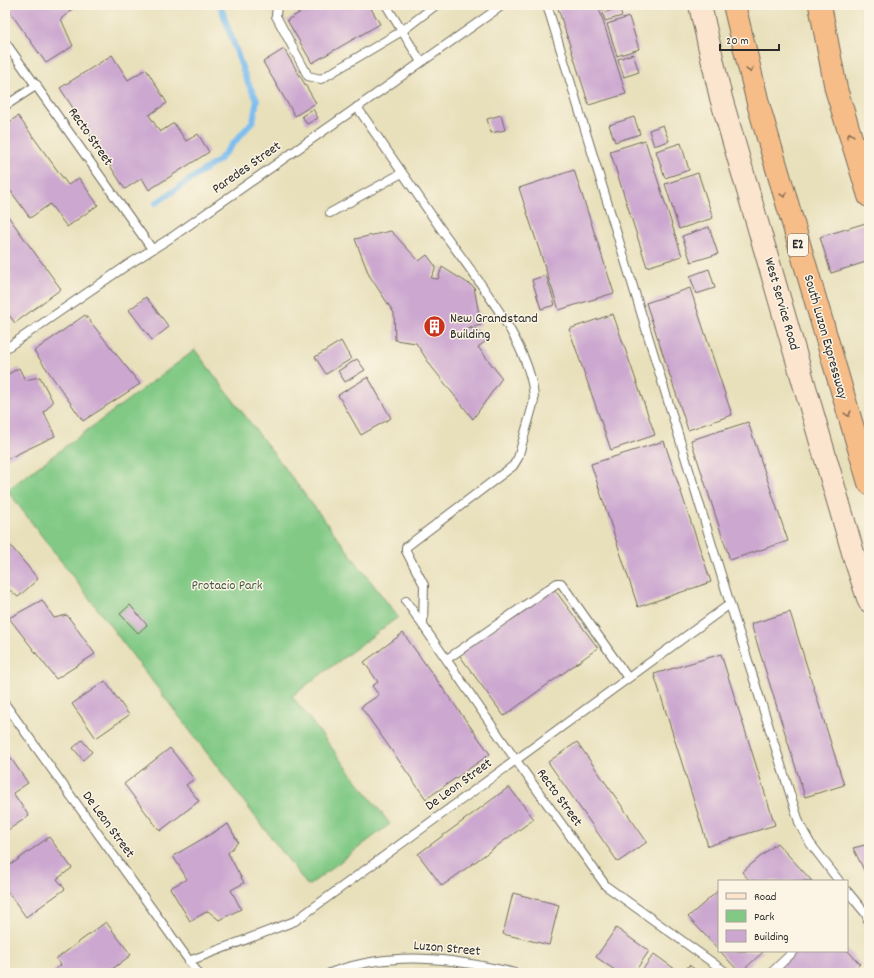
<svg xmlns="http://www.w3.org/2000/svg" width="874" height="978" viewBox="0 0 874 978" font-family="Dekko,sans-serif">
<rect width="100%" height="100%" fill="#fcf5e5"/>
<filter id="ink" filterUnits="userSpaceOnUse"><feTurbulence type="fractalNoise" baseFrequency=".025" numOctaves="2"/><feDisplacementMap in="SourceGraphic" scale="8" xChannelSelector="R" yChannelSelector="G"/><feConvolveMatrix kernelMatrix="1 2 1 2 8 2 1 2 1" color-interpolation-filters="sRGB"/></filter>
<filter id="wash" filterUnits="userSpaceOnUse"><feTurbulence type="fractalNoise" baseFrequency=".012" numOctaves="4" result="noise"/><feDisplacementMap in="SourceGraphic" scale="16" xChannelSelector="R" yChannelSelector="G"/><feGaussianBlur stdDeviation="0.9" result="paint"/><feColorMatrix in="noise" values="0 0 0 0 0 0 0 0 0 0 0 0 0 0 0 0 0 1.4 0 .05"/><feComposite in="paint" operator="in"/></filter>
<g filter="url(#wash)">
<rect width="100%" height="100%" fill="#e8e0bb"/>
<!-- green -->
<path fill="#81c985" stroke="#567a58" d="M195,350L398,617L292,696L390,824L308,886L7,490Z"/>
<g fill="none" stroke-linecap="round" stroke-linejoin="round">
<!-- stream -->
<path stroke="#7bbdf0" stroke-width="6" d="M156,203L219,160L253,121L257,100L247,81L220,5"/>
</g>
<g id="blocks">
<!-- building -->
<g fill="#cca7d0">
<path d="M5,5H77L61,19L73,46L46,63Z"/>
<path d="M313,5H369L380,24L312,63L287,20Z"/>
<path d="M557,5H598L626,94L589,105Z"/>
<path d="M600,5H617L602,10Z"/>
<path d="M619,8L622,16L605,21L603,13Z"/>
<path d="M629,17L639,49L617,56L607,24Z"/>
<path d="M284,49L316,103L295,116L263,62Z"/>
<path d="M633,54L639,72L624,77L618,59Z"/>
<path d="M112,55L128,80L146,69L167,103L149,115L160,132L174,123L186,141L198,134L209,152L149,190L142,178L125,189L60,88Z"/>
<path d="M313,109L318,118L307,124L302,116Z"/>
<path d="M501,115L505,130L491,133L487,119Z"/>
<path d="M18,116L68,185L79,178L98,205L67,227L50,204L30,218L5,183V125Z"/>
<path d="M634,117L640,134L615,142L609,125Z"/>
<path d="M663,125L669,141L654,146L649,130Z"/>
<path d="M645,140L682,256L647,267L610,151Z"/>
<path d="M681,143L689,170L665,178L656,151Z"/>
<path d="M574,170L614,293L559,310L519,188Z"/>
<path d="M698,173L713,218L679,229L665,184Z"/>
<path d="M5,212L61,289L15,323L5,310Z"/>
<path d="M869,222V261L831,273L820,237Z"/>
<path d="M709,227L718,254L691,262L682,236Z"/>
<path d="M391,231L419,261L427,255L436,267L431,278L438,279L442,267L474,287L481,325L467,328L477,329L486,341L478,347L502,378L473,419L431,366L416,343L395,340L394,313L369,275L355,239Z"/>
<path d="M709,269L715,288L696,294L690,276Z"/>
<path d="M546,275L555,305L541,309L532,280Z"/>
<path d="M690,288L732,415L688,430L646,303Z"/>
<path d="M146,297L169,327L152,340L129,310Z"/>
<path d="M613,314L655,435L611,450L569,329Z"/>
<path d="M85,315L140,384L83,421L34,351Z"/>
<path d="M341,341L351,359L326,374L315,357Z"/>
<path d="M357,359L365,370L345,382L338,371Z"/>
<path d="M19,368L25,380L40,377L53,402L44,412L55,436L5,460V376Z"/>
<path d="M368,377L391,418L361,435L338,395Z"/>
<path d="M748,422L788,541L730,560L691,440Z"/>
<path d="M664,441L711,582L638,607L591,464Z"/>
<path d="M5,539L38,579L18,597L5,586Z"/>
<path d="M551,585L598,648L504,716L457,652Z"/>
<path d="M42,600L54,618L67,615L95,654L56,679L9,618Z"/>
<path d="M130,605L147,625L138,633L120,614Z"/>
<path d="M790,612L844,785L805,797L751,624Z"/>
<path d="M403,633L490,754L426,799L361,707L379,695L372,686L378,682L364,662Z"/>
<path d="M721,654L775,825L708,846L654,674Z"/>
<path d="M105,681L129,715L96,738L72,704Z"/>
<path d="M82,740L92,752L83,760L73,748Z"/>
<path d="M577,742L647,842L618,862L548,762Z"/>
<path d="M170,748L194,779L186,785L199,801L160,831L124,784Z"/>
<path d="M5,750L28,783L13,793L29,816L5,832Z"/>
<path d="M509,787L534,819L442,886L418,854Z"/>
<path d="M228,824L238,842L228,853L244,883L231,890L241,909L219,920L208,911L190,921L170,888L187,879L173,856Z"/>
<path d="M49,837L72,868L57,879L65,889L26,917L5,888V869Z"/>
<path d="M777,843L812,881H750L742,872Z"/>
<path d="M869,844V880L853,848Z"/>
<path d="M719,890V950L688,917Z"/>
<path d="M513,893L559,905L549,945L503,934Z"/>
<path d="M106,922L131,955L107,973H55L53,971L61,965L56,959Z"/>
<path d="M616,928L649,951L634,973H619L596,957Z"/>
<path d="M847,950L860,964L851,973H776L790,951Z"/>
<path d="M720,951H764L740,973Z"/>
<path d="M654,954L679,972L678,973H640Z"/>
<path d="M689,965L700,973H684Z"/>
</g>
</g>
</g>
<g filter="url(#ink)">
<use href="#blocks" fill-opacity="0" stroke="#6d6a5d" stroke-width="1"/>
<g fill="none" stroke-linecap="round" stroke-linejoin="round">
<defs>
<g id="service">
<path d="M277,5L276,16L308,76L321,79L402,31L436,5"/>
<path d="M386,5L421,62"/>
<path d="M547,5L730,604L800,825L810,843L839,881"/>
<path d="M5,42L152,249"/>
<path d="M5,106L37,85"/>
<path d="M357,107C385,148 413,189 441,229C472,273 534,347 534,401L518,458L513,466L406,547V551L424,585L423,625"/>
<path d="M330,213L402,173"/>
<path d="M5,349L126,266L172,237L503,5"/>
<path d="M406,601L515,759L606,886L727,973"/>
<path d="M447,659L557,583H561L628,678"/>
<path d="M5,704L198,973"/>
<path d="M847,891L866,914L869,923"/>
<path d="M189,961L295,921L730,604"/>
<path d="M330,973C392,950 452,958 515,973"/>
<path d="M771,973L794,951"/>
</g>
<path id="secondary" d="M700,5L721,98L854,556L869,601"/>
<g id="motorway">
<path d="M734,5L759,107L869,483"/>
<path d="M820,5L836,89L869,196"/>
</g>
</defs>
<!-- service casing -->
<use href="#service" stroke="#6d6a5d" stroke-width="10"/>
<!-- secondary casing -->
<use href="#secondary" stroke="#6d6a5d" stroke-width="24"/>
<!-- motorway casing -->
<use href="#motorway" stroke="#6d6a5d" stroke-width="24"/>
<!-- service -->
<use href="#service" stroke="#fff" stroke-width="8"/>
<!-- secondary -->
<use href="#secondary" stroke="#fce5cf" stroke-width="22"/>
<!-- motorway -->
<use href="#motorway" stroke="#f7bd88" stroke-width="22"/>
</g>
<!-- one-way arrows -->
<defs><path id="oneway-chevron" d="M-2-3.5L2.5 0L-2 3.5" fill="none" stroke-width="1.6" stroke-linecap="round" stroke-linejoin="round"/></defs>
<g stroke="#876d55">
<use href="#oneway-chevron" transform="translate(750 70) rotate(76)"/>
<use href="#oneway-chevron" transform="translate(850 135) rotate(-107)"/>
<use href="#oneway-chevron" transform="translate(784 195) rotate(74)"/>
<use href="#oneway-chevron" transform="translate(848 414) rotate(73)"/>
</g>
</g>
<!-- icons -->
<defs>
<symbol id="building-disc" viewBox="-11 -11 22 22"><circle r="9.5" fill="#c8321e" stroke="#fcf5e5"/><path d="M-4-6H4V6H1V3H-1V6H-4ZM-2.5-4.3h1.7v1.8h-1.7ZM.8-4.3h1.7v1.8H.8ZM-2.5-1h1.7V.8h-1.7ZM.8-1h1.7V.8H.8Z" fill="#fff"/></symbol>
</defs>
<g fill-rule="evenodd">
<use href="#building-disc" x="422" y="314" width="25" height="25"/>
</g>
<g text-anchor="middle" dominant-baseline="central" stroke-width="3" stroke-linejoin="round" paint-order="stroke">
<!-- shield labels -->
<rect fill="#fcf5e5" stroke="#6a6863" stroke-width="1" x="788" y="234" width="20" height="22" rx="3"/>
<g font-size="13" font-weight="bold" fill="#2b2b2b">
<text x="798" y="245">E2</text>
</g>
<!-- street labels -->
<g font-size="14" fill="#2b2b2b" stroke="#fcf5e5">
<text transform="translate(90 137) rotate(55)">Recto Street</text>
<text transform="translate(247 168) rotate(-35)">Paredes Street</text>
<text transform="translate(781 304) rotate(74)">West Service Road</text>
<text transform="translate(825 337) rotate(74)">South Luzon Expressway</text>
<text transform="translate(459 785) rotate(-36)">De Leon Street</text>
<text transform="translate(559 798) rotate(54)">Recto Street</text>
<text transform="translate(108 825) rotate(54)">De Leon Street</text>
<text transform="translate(447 949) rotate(5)">Luzon Street</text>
</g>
<!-- poi labels -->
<g font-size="14" fill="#2b2b2b" stroke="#fcf5e5" text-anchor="start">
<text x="450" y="319">New Grandstand<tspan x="450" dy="16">Building</tspan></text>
</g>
<!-- park labels -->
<g font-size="14" fill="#455a46" stroke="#fcf5e5">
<text x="227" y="586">Protacio Park</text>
</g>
</g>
<!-- margin -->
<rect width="874" height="978" fill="none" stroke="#fcf5e5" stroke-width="20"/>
<!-- legend -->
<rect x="718" y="880" width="130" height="72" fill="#fcf5e5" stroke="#a8a49b"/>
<rect x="726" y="893" width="20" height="6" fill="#fce5cf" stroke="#a8a49b"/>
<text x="754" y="900" font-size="12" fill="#2b2b2b">Road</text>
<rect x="726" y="910" width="20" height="12" fill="#81c985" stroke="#a8a49b"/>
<text x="754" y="920" font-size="12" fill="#2b2b2b">Park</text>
<rect x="726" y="930" width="20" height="12" fill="#cca7d0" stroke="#a8a49b"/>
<text x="754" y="940" font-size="12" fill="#2b2b2b">Building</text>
<!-- scale -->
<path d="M720 44v6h59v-6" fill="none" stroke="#2b2b2b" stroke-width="2"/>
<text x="726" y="44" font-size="12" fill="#2b2b2b" stroke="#fcf5e5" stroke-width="3" paint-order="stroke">20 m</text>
</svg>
